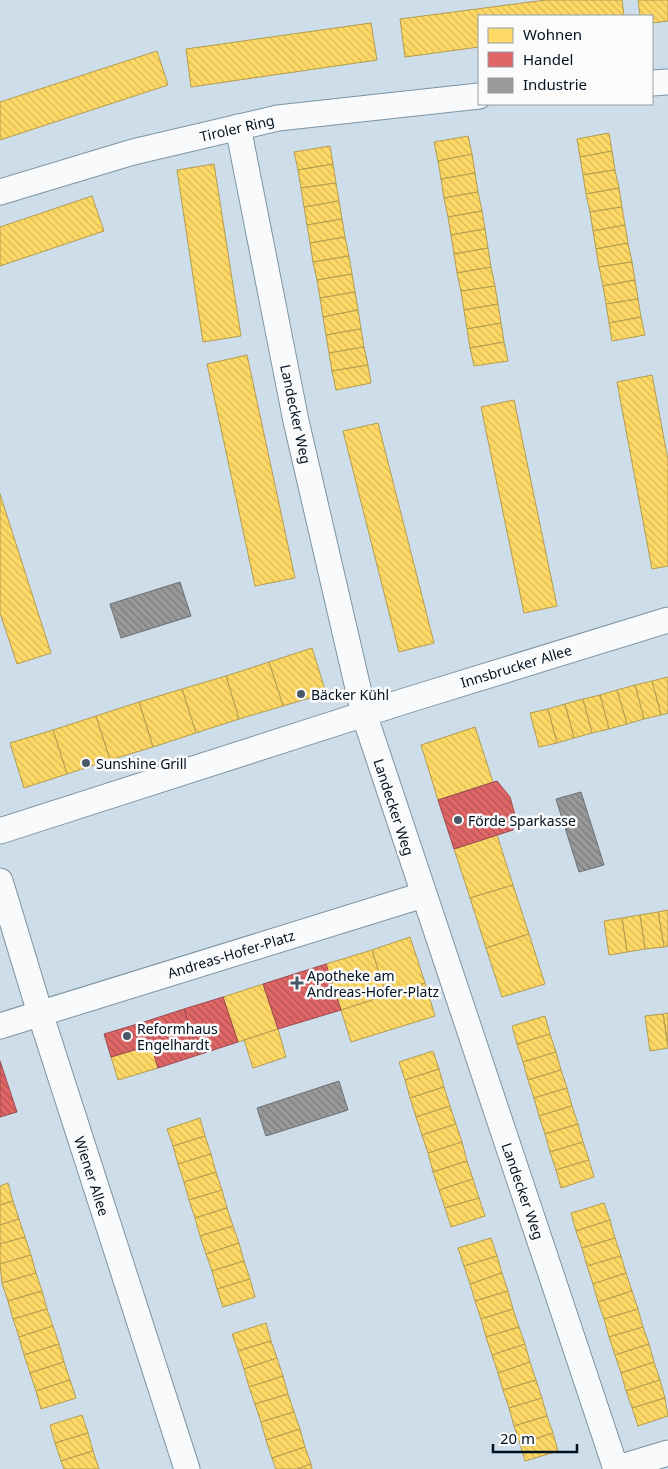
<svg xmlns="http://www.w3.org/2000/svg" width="668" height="1469" viewBox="0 0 668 1469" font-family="'Noto Sans',sans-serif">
<defs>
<pattern id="homes-back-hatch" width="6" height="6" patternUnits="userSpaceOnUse" patternTransform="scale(1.25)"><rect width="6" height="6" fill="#ffd966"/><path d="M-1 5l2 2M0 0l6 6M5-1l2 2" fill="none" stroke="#d9b958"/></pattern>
<pattern id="shops-back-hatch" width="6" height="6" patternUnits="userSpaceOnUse" patternTransform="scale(1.25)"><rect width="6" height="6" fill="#e06666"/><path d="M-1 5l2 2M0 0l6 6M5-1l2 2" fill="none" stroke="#b35354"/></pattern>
<pattern id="industry-back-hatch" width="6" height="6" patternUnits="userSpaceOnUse" patternTransform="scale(1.25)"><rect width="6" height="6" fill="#999"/><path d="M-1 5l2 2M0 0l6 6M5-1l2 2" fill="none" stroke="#7a7b7c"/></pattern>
</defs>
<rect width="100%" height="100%" fill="#cddde9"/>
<!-- homes -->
<g fill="url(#homes-back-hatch)" stroke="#b29d51">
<path d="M546,0H622L624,16H479V47L405,57L400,19Z"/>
<path d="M638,0H668V21L652,23V16H640Z"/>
<path d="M371,23L377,60L191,87L186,49Z"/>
<path d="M157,51L168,85L0,140V102Z"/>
<path d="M609,133L612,151L580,157L577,139Z"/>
<path d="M468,136L472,154L438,161L434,142Z"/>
<path d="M330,146L333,164L298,170L294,152Z"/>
<path d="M612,151L615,170L583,175L580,157Z"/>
<path d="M472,154L475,173L441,179L438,161Z"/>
<path d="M214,164L241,336L203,342L177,170Z"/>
<path d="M333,164L336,183L301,188L298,170Z"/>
<path d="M615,170L619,188L586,194L583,175Z"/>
<path d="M475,173L478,192L444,198L441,179Z"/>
<path d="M336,183L339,201L304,207L301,188Z"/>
<path d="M619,188L622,207L590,212L586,194Z"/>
<path d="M478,192L482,211L448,217L444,198Z"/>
<path d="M92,196L104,231L0,266V227Z"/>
<path d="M339,201L342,219L307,225L304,207Z"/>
<path d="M622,207L625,225L593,231L590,212Z"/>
<path d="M482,211L485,229L451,235L448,217Z"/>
<path d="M342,219L345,237L310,243L307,225Z"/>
<path d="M625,225L628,243L596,249L593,231Z"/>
<path d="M485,229L488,248L454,254L451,235Z"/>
<path d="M345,237L349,256L313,262L310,243Z"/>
<path d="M628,243L632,262L599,267L596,249Z"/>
<path d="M488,248L491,267L457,273L454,254Z"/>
<path d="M349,256L352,274L317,280L313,262Z"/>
<path d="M632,262L635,280L603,286L599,267Z"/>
<path d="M491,267L495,286L461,291L457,273Z"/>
<path d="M352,274L355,292L320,298L317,280Z"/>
<path d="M635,280L638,299L606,304L603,286Z"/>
<path d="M495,286L498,304L464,310L461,291Z"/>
<path d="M355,292L358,310L323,317L320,298Z"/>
<path d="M638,299L641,317L609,323L606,304Z"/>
<path d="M498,304L501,323L467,329L464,310Z"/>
<path d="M358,310L361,329L326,335L323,317Z"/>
<path d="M641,317L645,335L612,341L609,323Z"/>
<path d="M501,323L504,342L470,348L467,329Z"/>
<path d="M361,329L364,347L329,353L326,335Z"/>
<path d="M504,342L508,361L474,366L470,348Z"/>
<path d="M364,347L368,365L332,371L329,353Z"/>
<path d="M247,355L295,578L255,586L207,364Z"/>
<path d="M368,365L371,383L336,390L332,371Z"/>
<path d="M652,375L668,460V566L652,569L617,382Z"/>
<path d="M514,400L557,606L524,613L481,407Z"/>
<path d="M378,423L434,643L399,652L343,431Z"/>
<path d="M0,494L51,653L17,664L0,613Z"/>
<path d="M312,648L326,693L283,706L269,662Z"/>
<path d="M269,662L283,706L239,719L226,676Z"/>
<path d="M226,676L239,719L196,733L182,689Z"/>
<path d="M668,677V713L661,715L652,681Z"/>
<path d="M652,681L661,715L644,719L635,685Z"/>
<path d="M635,685L644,719L627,724L617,690Z"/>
<path d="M182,689L196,733L153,747L139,702Z"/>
<path d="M617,690L627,724L609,729L600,695Z"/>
<path d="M600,695L609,729L592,733L583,699Z"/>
<path d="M583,699L592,733L574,738L565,704Z"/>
<path d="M139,702L153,747L110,760L96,716Z"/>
<path d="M565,704L574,738L557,743L548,709Z"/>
<path d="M548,709L557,743L539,747L530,713Z"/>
<path d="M96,716L110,760L67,774L53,730Z"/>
<path d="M475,727L493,782L438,800L421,745Z"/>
<path d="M53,730L67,774L24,788L10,743Z"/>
<path d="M497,835L513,885L470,898L454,849Z"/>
<path d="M513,885L529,934L486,948L470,898Z"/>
<path d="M668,910V946L664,947L658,912Z"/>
<path d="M658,912L664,947L645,949L640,915Z"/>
<path d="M640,915L645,949L627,952L622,918Z"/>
<path d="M622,918L627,952L609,955L604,921Z"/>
<path d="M529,934L545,984L502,997L486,948Z"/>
<path d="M410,937L425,983L386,996L372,950Z"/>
<path d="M372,950L386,996L341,1010L326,964Z"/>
<path d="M425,983L435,1016L351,1042L341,1010Z"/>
<path d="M263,984L278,1029L238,1042L223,997Z"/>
<path d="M668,1013V1044L663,1014Z"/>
<path d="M663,1014L668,1048L650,1051L645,1016Z"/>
<path d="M545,1016L550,1034L517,1044L512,1026Z"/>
<path d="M278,1029L286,1057L253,1068L244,1040Z"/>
<path d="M550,1034L556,1052L523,1062L517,1044Z"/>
<path d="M151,1045L158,1068L118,1080L111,1057Z"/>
<path d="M433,1051L439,1069L405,1080L399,1062Z"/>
<path d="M556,1052L561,1070L528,1080L523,1062Z"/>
<path d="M439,1069L444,1087L410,1098L405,1080Z"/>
<path d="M561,1070L567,1088L534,1098L528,1080Z"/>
<path d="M444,1087L450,1106L416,1117L410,1098Z"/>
<path d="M567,1088L572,1106L539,1116L534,1098Z"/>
<path d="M450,1106L456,1124L422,1135L416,1117Z"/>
<path d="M572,1106L578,1124L545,1134L539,1116Z"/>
<path d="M200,1118L205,1136L173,1146L167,1129Z"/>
<path d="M456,1124L462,1142L428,1153L422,1135Z"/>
<path d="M578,1124L583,1142L550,1152L545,1134Z"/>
<path d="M205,1136L211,1154L178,1164L173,1146Z"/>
<path d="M462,1142L467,1161L433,1172L428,1153Z"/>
<path d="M583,1142L589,1160L556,1170L550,1152Z"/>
<path d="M211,1154L216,1172L184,1182L178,1164Z"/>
<path d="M589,1160L594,1177L561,1188L556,1170Z"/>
<path d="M467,1161L473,1179L439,1190L433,1172Z"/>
<path d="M216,1172L222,1190L189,1200L184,1182Z"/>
<path d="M473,1179L479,1198L445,1208L439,1190Z"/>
<path d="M8,1183L13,1201L0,1205V1186Z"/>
<path d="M222,1190L227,1208L195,1218L189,1200Z"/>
<path d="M479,1198L485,1216L451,1227L445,1208Z"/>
<path d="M13,1201L19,1219L0,1225V1205Z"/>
<path d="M604,1203L610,1220L576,1231L571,1213Z"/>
<path d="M227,1208L233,1226L200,1236L195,1218Z"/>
<path d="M19,1219L25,1237L0,1244V1225Z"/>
<path d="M610,1220L615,1238L582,1248L576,1231Z"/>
<path d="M233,1226L239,1243L206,1254L200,1236Z"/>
<path d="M25,1237L31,1255L0,1264V1244Z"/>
<path d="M491,1238L497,1256L464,1266L458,1248Z"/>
<path d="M615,1238L621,1256L587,1266L582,1248Z"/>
<path d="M239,1243L244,1261L212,1271L206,1254Z"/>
<path d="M31,1255L36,1273L2,1283L0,1264Z"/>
<path d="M497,1256L502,1273L470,1284L464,1266Z"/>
<path d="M621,1256L626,1273L593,1284L587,1266Z"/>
<path d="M244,1261L250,1279L217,1289L212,1271Z"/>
<path d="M36,1273L42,1291L8,1301L2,1283Z"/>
<path d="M502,1273L508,1291L475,1301L470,1284Z"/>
<path d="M626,1273L632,1291L598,1302L593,1284Z"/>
<path d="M250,1279L255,1297L223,1307L217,1289Z"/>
<path d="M42,1291L47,1309L13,1319L8,1301Z"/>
<path d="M508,1291L513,1309L481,1319L475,1301Z"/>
<path d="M632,1291L638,1309L604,1319L598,1302Z"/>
<path d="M47,1309L53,1326L19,1337L13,1319Z"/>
<path d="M513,1309L519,1327L486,1337L481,1319Z"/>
<path d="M638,1309L643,1327L609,1337L604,1319Z"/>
<path d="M266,1323L271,1341L238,1351L232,1334Z"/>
<path d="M53,1326L59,1344L24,1355L19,1337Z"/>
<path d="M519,1327L525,1344L492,1355L486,1337Z"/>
<path d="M643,1327L649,1344L615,1355L609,1337Z"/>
<path d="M271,1341L277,1358L244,1369L238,1351Z"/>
<path d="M59,1344L64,1362L30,1373L24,1355Z"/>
<path d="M525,1344L530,1362L498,1373L492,1355Z"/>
<path d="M649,1344L654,1362L621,1373L615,1355Z"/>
<path d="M277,1358L283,1376L249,1387L244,1369Z"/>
<path d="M64,1362L70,1380L36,1391L30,1373Z"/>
<path d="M530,1362L536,1380L503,1390L498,1373Z"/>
<path d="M654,1362L660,1380L626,1391L621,1373Z"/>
<path d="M283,1376L288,1394L255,1404L249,1387Z"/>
<path d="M70,1380L76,1398L41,1409L36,1391Z"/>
<path d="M536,1380L542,1398L509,1408L503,1390Z"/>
<path d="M660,1380L665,1398L632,1408L626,1391Z"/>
<path d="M288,1394L294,1412L261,1422L255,1404Z"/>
<path d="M542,1398L547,1416L514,1426L509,1408Z"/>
<path d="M665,1398L668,1416L638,1426L632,1408Z"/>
<path d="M294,1412L300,1429L266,1440L261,1422Z"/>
<path d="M82,1415L88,1433L55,1443L50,1425Z"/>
<path d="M547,1416L553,1433L520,1444L514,1426Z"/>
<path d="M300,1429L305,1447L272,1458L266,1440Z"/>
<path d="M88,1433L93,1451L61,1461L55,1443Z"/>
<path d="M553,1433L558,1451L525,1461L520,1444Z"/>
<path d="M305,1447L311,1464L297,1469H276L272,1458Z"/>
<path d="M93,1451L99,1469H64L61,1461Z"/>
<path d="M311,1464L312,1469H297Z"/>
</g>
<!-- shops -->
<g fill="url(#shops-back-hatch)" stroke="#9d4c51">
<path d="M497,781L510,797L515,815L513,830L454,849L438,800Z"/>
<path d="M326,964L341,1010L278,1029L263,984Z"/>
<path d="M223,997L238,1042L198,1055L184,1009Z"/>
<path d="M184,1009L198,1055L158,1068L144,1022Z"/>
<path d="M144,1022L151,1045L111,1057L104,1034Z"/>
<path d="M0,1061L17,1112L0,1117Z"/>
</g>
<!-- industry -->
<g fill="url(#industry-back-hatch)" stroke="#6b7075">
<path d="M180,582L191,616L121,638L110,604Z"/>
<path d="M581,792L604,865L579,872L556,799Z"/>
<path d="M339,1081L348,1110L266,1136L257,1108Z"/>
</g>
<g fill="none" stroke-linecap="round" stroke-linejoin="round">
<defs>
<g id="minor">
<path d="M652,83L668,82"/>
<path d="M238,127L296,421L364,714L616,1469"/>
<path d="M0,192L133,152L278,118L479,96"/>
<path d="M0,831L408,700L668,620"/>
<path d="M0,881L40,1013L187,1469"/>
<path d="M0,1026L423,895"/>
<path d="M615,1469L668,1453"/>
</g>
</defs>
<!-- minor casing -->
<use href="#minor" stroke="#7d94a3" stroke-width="27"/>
<!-- minor -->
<use href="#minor" stroke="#f8fafc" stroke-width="25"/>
</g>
<!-- markers -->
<g fill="#485866" stroke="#fbfbfb" stroke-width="2">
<circle cx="301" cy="694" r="5"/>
<circle cx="86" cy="763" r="5"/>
<circle cx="458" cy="820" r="5"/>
<path d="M294.5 975.5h5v5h5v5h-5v5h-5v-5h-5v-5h5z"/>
<circle cx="127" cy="1036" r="5"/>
</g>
<g text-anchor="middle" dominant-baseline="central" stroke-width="5" stroke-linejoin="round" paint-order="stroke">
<!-- street labels -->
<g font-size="14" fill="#001120" stroke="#fbfbfb">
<text transform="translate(237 128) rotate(-13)">Tiroler Ring</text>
<text transform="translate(296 414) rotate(78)">Landecker Weg</text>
<text transform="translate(516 666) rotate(-17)">Innsbrucker Allee</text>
<text transform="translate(394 807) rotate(72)">Landecker Weg</text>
<text transform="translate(231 954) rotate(-17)">Andreas-Hofer-Platz</text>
<text transform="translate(92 1176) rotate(72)">Wiener Allee</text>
<text transform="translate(523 1191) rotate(71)">Landecker Weg</text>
</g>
<!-- poi labels -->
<g font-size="14" fill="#001120" stroke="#fbfbfb" text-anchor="start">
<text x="311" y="694">Bäcker Kühl</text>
<text x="96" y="763">Sunshine Grill</text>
<text x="468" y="820">Förde Sparkasse</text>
<text x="307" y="975">Apotheke am<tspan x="307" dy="16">Andreas-Hofer-Platz</tspan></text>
<text x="137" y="1028">Reformhaus<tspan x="137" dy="16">Engelhardt</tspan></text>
</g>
</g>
<!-- legend -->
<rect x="478" y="15" width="175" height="90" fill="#fbfbfb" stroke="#979da3"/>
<rect x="488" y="28" width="25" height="15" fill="#ffd966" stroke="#979da3"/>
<text x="523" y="40" font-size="15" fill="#001120">Wohnen</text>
<rect x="488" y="52" width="25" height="15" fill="#e06666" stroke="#979da3"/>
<text x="523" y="65" font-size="15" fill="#001120">Handel</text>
<rect x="488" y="78" width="25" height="15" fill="#999999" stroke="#979da3"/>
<text x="523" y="90" font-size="15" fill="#001120">Industrie</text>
<!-- scale -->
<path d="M493 1444v8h84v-8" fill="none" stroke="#001120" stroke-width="2.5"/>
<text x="500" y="1444" font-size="15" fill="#001120" stroke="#fbfbfb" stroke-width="4" paint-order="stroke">20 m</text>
</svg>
